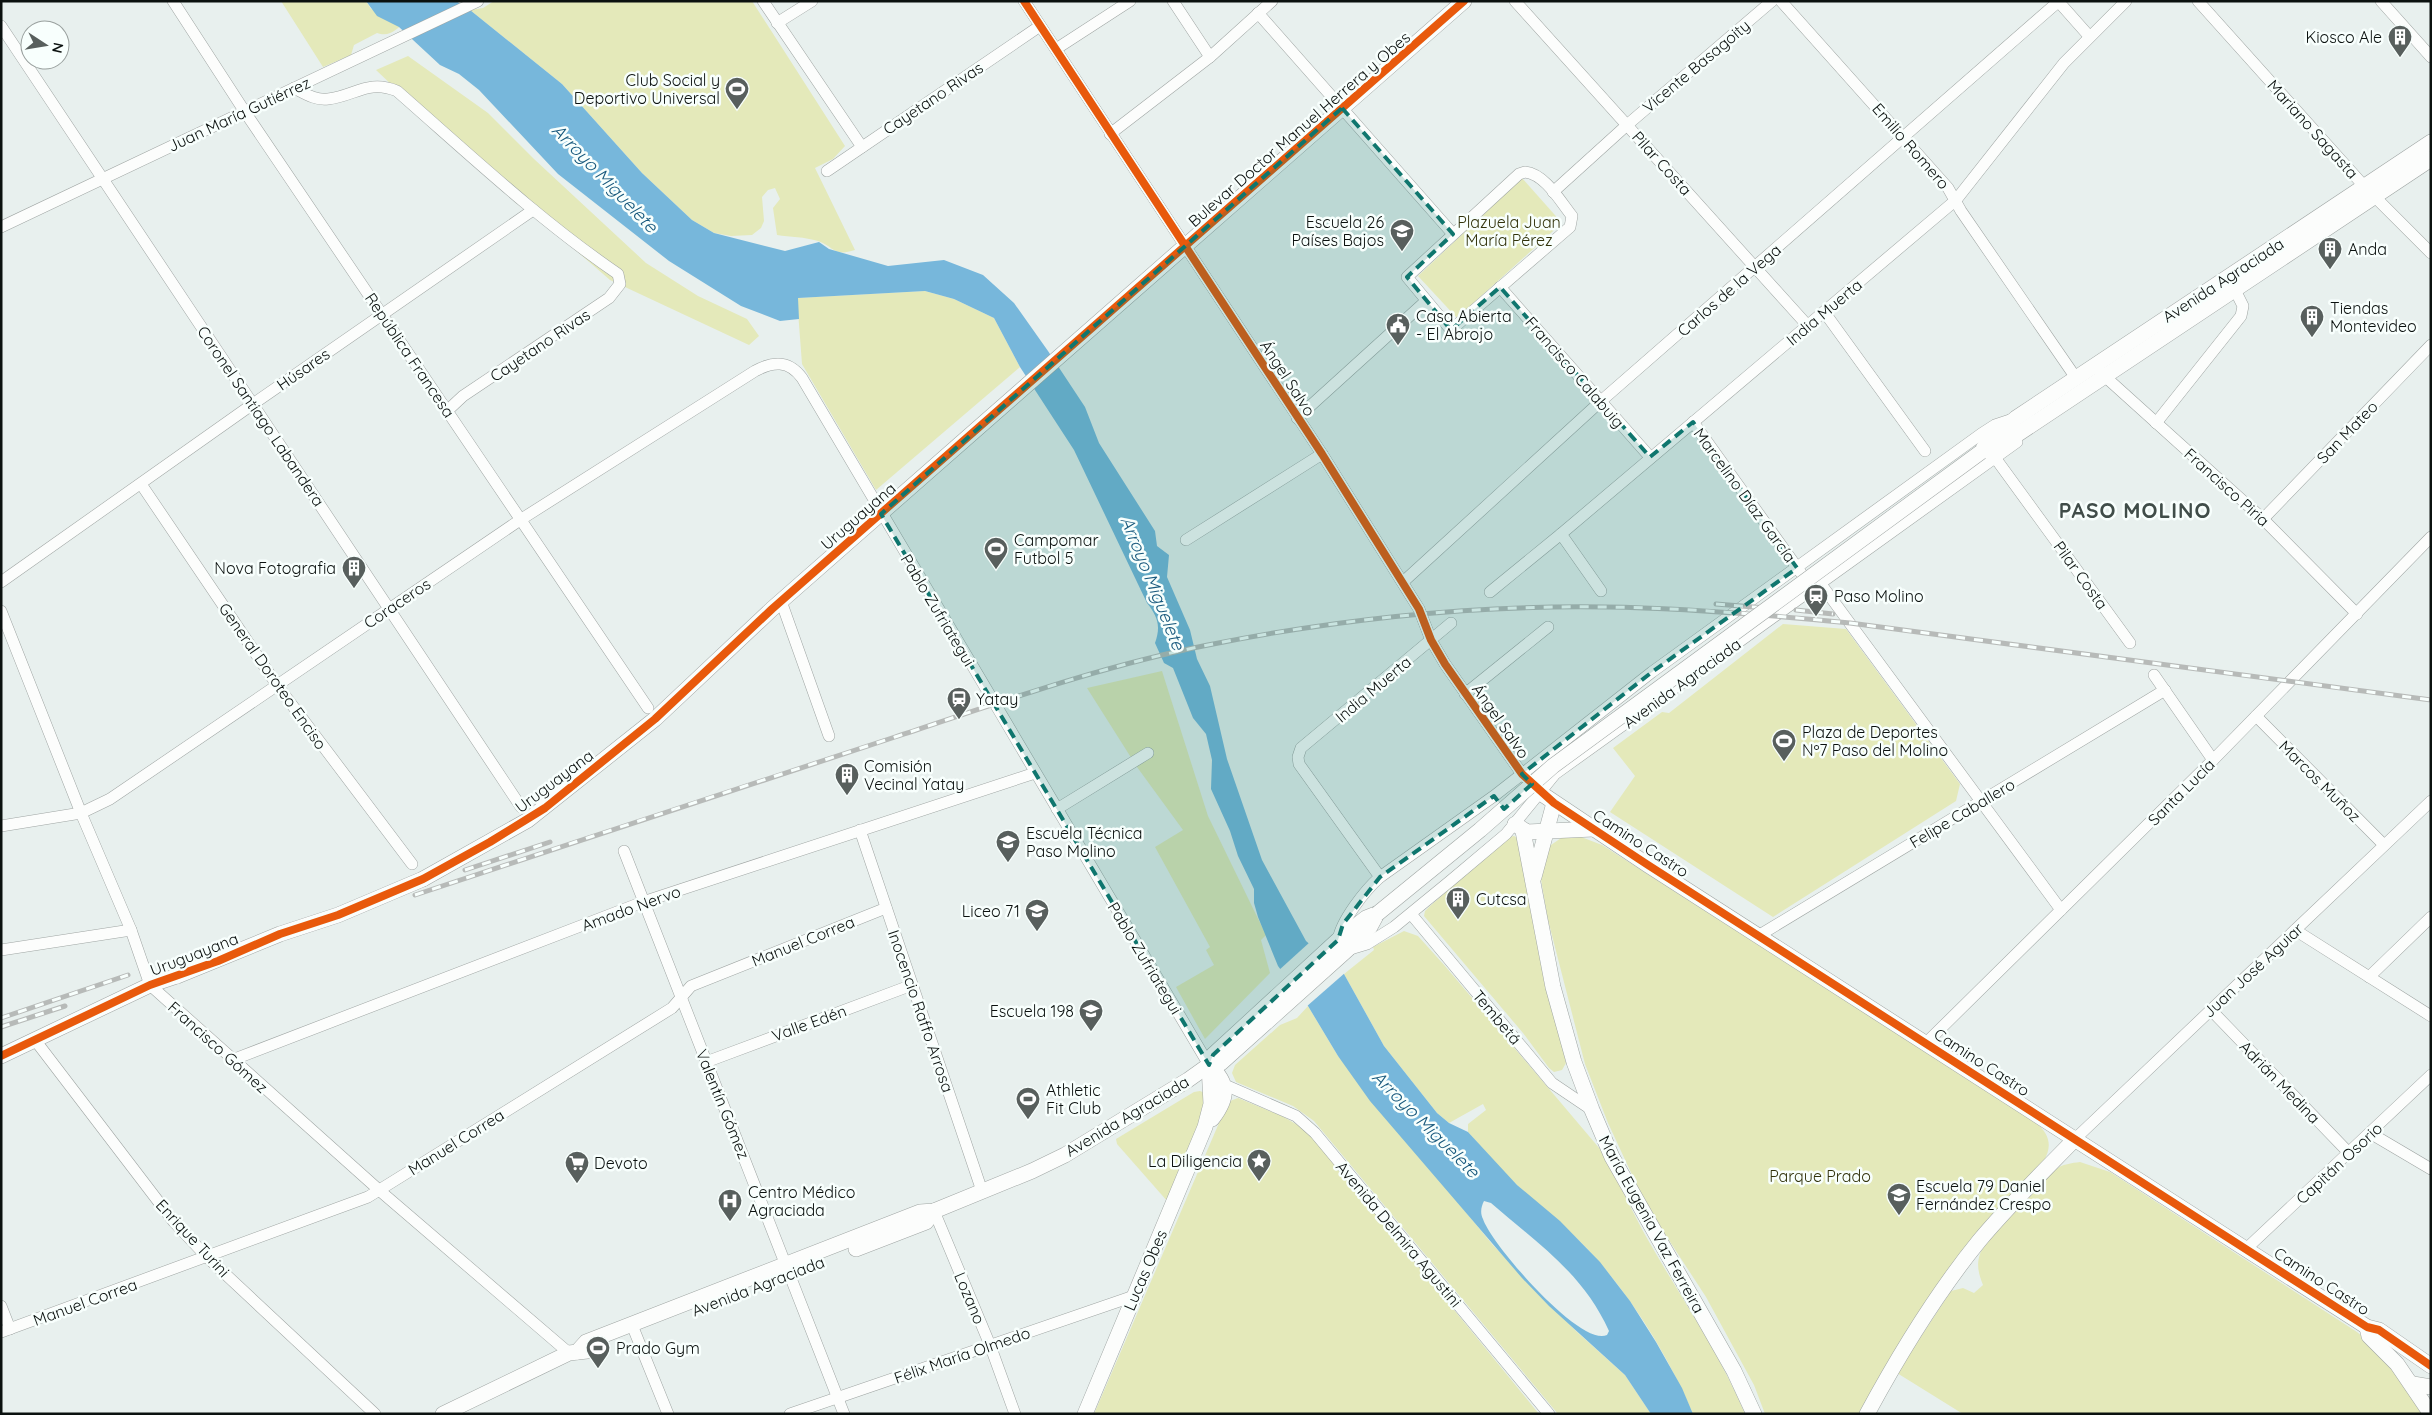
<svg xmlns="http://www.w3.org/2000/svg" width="2432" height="1415" viewBox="0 0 2432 1415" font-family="Quicksand,sans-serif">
<rect width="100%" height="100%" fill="#e8f0ee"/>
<!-- green -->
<g fill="#e4e9ba">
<path d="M281,1H366L371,9L407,20C398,28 390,38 377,33L354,45L351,55L323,67Z"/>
<path d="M494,1H752L845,146L833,159L815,168L855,250C833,257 835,247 818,241C805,237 790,237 777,235L773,208L780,199L775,188L768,190L762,197L764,221L761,228L752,235L731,236L714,233L692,220L642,173L562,84L470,10L483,8Z"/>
<path d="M408,56L488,113L534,159L646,263L698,296L747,319L759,336L749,345L610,280L550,228L515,202L376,70Z"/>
<path d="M1522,178L1562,223L1457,318L1418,276Z"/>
<path d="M925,291L954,299L994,318L1020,367L876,490L802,364L797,298Z"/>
<path d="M1783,624L1846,629L1960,784L1956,801L1773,917L1610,812L1635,776L1613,748L1662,712L1669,713Z"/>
<path d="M1162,671L1208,816L1266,935L1261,940L1270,973L1205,1039L1176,987L1214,965L1206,950L1210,947L1155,847L1183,830L1137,767L1087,688Z"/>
<path d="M1567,834L1576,835L1602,845L2034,1121C2066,1146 2039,1168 2019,1190L1861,1414H1765L1754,1385L1706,1297L1646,1205L1608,1123L1585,1064L1547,916L1541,879L1543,857L1548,847Z"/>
<path d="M1514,836L1518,838L1566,1063L1562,1070L1554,1072L1549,1068L1523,1033L1424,916L1425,911L1430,906L1509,837Z"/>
<path d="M1404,931L1418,936L1445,966L1600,1149C1618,1179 1631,1210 1648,1240C1681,1298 1719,1352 1745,1414H1693C1670,1360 1638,1307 1600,1263C1575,1233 1545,1211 1517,1185C1500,1169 1484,1150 1468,1132V1124L1486,1110L1483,1104L1449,1123L1437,1113L1384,1046L1344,974L1374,950L1373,947Z"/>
<path d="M1308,1006L1338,1056L1492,1244L1576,1331L1625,1375L1651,1414H1558L1314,1121L1293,1106L1236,1082L1232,1073L1235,1065L1280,1025L1297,1018Z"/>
<path d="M1200,1091L1205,1093L1208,1100L1168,1202L1117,1144L1116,1139L1194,1092Z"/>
<path d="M1238,1098L1282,1116L1308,1131L1539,1414H1094L1222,1116L1230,1101Z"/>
<path d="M2080,1162L2110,1172L2357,1332L2375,1347L2425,1414H1963L1897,1373L1951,1291L1963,1288L1974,1293L1983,1285C1979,1275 1976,1265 1980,1254C1984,1241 2042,1179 2055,1170C2062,1164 2072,1163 2080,1162Z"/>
</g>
<!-- water -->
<path fill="#77b7db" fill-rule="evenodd" d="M366,1H456L470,10L562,84L642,173L692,220L714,233L785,251L819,242L829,249L888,266L944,260L983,275L1014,303L1048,351L1085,407L1099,443L1155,531L1157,546L1169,555L1167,577L1190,630L1197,659L1210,686L1227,759L1262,860L1306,941L1344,974L1384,1046L1437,1113L1449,1123L1468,1132L1517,1185L1560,1221L1600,1262L1630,1301L1656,1342L1682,1388L1693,1414H1651L1625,1375L1549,1306L1522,1278L1370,1101L1338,1056L1308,1006L1278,966L1258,917L1254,903V889L1238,856L1230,831L1211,789L1212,760L1206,734L1193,718L1173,668L1164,663L1155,643C1161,626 1158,617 1147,603L1074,450L1020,367L994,318L954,299L925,291L798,298L799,319L780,321L741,306L669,261L558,174L479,90L459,74L440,65L399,27L377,16ZM1484,1201L1491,1203C1537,1243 1583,1273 1609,1331L1607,1335C1581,1348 1491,1244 1483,1219C1480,1213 1481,1207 1484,1201Z"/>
<!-- pier -->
<path fill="#e8f0ee" d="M1310,942L1346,972L1306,1007L1278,971Z"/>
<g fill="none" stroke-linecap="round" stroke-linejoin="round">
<defs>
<g id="street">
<path d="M173,1L245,112L648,708"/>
<path d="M763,1L862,147"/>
<path d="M1024,1L1322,454L1419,609L1431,640L1445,664L1522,774L1536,789"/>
<path d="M1173,1L1210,57"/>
<path d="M1515,1L1808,326"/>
<path d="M1781,1L1948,188L1961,211L2076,378"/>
<path d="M2058,1L2089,36"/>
<path d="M2198,1L2364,186L2431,253"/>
<path d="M2381,1L2431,57"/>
<path d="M1258,13L1453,234"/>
<path d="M777,23L812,1"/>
<path d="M1,26L521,807"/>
<path d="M1056,49L1130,1"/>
<path d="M294,88C304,93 316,101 328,99C355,96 368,79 397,91C469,154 539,220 618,274L620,284L609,298L463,396L448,410"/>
<path d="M1110,134L1210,57L1272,1"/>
<path d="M827,171L1040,26"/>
<path d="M1525,172C1545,174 1560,201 1572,216L1570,227L1451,330L1407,277L1519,174Z"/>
<path d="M1553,192L1627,125L1772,1"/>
<path d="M1,227L478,1"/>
<path d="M1500,287L1650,457"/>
<path d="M1825,313L1925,451"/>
<path d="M2100,372L2263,519L2357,614"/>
<path d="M1297,418L1426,301"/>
<path d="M1693,422L1801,573"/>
<path d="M2156,423L2241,316L2243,306L2235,290"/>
<path d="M1996,459L2130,643"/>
<path d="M141,484L277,685L412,864"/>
<path d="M2263,519L2431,345"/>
<path d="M1561,534L1601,591"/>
<path d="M1186,540L1322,454"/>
<path d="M1815,576L2061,910"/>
<path d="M1,582L253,404L533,210"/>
<path d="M1403,582L1601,401L2059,1"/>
<path d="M1490,592L1561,534L1956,200L2064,63L2126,1"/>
<path d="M781,601L829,736"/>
<path d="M1,611L81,813L131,930L150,985L379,1190L569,1353"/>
<path d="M2154,675L2213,760"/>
<path d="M1465,694L1548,627"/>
<path d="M2256,716L2384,845"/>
<path d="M1057,809L1148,753"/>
<path d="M1,826L81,813L110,799L520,520L755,371C773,361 789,360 802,378L1209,1065"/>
<path d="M860,830L982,1191"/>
<path d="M624,851L844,1414"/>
<path d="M1380,877L1299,764L1298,757L1301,748L1451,623"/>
<path d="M1411,914L1552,1083L1592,1110"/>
<path d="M2295,930L2431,1016"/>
<path d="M1758,936L2165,690"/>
<path d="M1338,940C1341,921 1365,890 1380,877L1494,796L1652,672L1981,434L1995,425L2010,420"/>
<path d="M1,950L131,930"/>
<path d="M1347,950L1367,944L1394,927L1449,882L1506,834L1555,774L2017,442"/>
<path d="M2369,977L2431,917"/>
<path d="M2211,1010L2349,1153"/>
<path d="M35,1040L174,1222L207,1257L375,1414"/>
<path d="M1927,1042L2213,760L2431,537"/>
<path d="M232,1060L643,902L1035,773"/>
<path d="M706,1062L912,985"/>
<path d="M1225,1085L1296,1116L1315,1133L1549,1414"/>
<path d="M2370,1133L2431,1169"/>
<path d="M2076,1138L2431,801"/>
<path d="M934,1211L990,1345L1015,1414"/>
<path d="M2246,1249L2431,1075"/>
<path d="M1,1306L10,1329"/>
<path d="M632,1325L668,1414"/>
<path d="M1,1332L368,1197L672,1008L691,986L886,908"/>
<path d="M790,1414L1134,1296"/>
</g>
<g id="secondary">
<path d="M1981,452L1986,444L2016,418L2431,142"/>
<path d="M1981,452L1994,450L2431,159"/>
<path d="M1539,792L1648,865L2367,1327L2379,1330L2431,1366"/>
<path d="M1515,824L1527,832L1593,829"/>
<path d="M1523,831L1553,987L1574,1062L1592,1110L1612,1157L1734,1371L1754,1414"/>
<path d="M1534,877L1554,803"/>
<path d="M423,879L528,820L655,719L772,609L1464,1"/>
<path d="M1,1056L150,985L177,976"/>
<path d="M1209,1065C1229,1083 1229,1097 1212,1119"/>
<path d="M856,1249L926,1222L934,1211"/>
<path d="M2367,1327L2369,1336L2397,1364L2431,1414"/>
<path d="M577,1352L586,1342L920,1212L934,1211L1032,1171L1065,1155L1188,1080L1209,1065L1221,1063L1347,950L1370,927L1377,914"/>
<path d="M2413,1384L2431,1387"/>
<path d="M443,1414L569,1353L587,1351"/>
<path d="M1085,1414L1205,1127L1211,1104L1209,1065L1213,1055L1338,940L1366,918L1376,914"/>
<path d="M1867,1414C1900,1353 1936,1294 1979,1241C2009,1205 2043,1172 2076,1138"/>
</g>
</defs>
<!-- street casing -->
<use href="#street" stroke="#9fa5a3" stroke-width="12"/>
<!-- secondary casing -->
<use href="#secondary" stroke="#9fa5a3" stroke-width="16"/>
<!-- street -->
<use href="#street" stroke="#fcfdfc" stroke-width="11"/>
<!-- secondary -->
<use href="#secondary" stroke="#fcfdfc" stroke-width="15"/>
<defs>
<g id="rail">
<path d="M1716,604L1766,608"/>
<path d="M1796,610L1833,614"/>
<path d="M465,870L550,842"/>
<path d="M415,895C575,842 735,789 895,737C998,703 1101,666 1208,645C1338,619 1473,605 1606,607C1688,608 1769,615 1850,623L2431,700"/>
<path d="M1,1018L128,975"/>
<path d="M1,1027L65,1006"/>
</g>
</defs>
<!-- rail casing -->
<use href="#rail" stroke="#b7bab8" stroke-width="5"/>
<!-- rail -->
<use href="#rail" stroke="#f8fffd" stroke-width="3" stroke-dasharray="9" stroke-linecap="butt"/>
<defs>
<g id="secondary-bridge">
<path d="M1377,914L1480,830L1553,766L1981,452"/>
<path d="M177,976L280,934L338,915L423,879"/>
</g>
</defs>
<!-- secondary-bridge casing -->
<use href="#secondary-bridge" stroke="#9fa5a3" stroke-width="16" stroke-linecap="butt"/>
<!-- secondary-bridge -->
<use href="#secondary-bridge" stroke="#fcfdfc" stroke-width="15"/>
<defs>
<g id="cycleway">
<path d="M1024,1L1322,454L1419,609L1431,640L1445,664L1522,774L1554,803L1648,865L2367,1327L2379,1330L2431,1366"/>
<path d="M1,1056L150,985L218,961L280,934L338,915L423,879L490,842L545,808L655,719L772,609L1464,1"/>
</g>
</defs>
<!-- cycleway casing -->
<use href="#cycleway" stroke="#f8fffd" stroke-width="11"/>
<!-- cycleway -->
<use href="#cycleway" stroke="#e8590c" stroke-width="8"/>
</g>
<!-- marked area -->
<path fill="#0f766e" fill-opacity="0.2" stroke="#0f766e" stroke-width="4" stroke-dasharray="10 6" stroke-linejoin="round" d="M1342,108L1453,234L1407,277L1451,330L1500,287L1650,457L1693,422L1797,568L1652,672L1522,774L1532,784L1504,809L1494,796L1380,877L1343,924L1338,940L1213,1055L1209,1065L881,514Z"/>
<!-- icons -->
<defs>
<symbol id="building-pin" viewBox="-11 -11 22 30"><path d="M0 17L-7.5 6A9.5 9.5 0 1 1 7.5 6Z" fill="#585f5d" stroke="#f8fffd"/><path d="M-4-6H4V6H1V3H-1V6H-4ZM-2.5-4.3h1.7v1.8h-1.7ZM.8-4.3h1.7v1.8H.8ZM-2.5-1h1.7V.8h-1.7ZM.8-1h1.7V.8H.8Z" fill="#fff"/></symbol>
<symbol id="stadium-pin" viewBox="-11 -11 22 30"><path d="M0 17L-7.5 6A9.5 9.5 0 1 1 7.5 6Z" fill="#585f5d" stroke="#f8fffd"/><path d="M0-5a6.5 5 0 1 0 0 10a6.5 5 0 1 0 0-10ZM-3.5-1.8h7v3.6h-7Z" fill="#fff"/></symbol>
<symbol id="school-pin" viewBox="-11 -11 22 30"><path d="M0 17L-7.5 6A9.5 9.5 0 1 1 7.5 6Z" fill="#585f5d" stroke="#f8fffd"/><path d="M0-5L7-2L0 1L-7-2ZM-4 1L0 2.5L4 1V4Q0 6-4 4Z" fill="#fff"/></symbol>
<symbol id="civic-pin" viewBox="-11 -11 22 30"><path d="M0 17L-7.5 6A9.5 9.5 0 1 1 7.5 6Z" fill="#585f5d" stroke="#f8fffd"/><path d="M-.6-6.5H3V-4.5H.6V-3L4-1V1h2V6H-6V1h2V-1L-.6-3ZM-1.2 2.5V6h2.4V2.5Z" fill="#fff"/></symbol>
<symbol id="station-pin" viewBox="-11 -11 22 30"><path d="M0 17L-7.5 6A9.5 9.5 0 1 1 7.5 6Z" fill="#585f5d" stroke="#f8fffd"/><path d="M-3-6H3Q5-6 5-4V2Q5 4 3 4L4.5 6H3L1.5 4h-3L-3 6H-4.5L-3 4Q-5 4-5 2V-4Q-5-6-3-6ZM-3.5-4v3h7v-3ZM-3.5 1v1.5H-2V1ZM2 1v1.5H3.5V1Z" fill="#fff"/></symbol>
<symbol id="sight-pin" viewBox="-11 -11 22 30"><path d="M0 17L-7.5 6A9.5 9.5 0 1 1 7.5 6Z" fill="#585f5d" stroke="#f8fffd"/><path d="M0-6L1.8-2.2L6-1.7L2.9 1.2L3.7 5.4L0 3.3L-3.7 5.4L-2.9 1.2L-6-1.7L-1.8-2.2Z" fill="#fff"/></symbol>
<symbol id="supermarket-pin" viewBox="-11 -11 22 30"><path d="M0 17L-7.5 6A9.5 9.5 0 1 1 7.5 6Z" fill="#585f5d" stroke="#f8fffd"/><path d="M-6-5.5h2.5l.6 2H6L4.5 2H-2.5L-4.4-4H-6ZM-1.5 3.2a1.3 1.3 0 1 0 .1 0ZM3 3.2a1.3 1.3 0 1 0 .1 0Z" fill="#fff"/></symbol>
<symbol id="hospital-pin" viewBox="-11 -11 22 30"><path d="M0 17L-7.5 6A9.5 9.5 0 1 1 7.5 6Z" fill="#585f5d" stroke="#f8fffd"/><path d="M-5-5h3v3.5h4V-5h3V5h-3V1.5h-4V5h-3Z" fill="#fff"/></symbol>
</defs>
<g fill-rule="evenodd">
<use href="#building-pin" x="2386" y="23" width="28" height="38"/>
<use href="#stadium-pin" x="723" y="75" width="28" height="38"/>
<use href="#school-pin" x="1388" y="217" width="28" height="38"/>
<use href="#building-pin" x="2316" y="235" width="28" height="38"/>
<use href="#building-pin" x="2298" y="303" width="28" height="38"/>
<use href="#civic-pin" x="1384" y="311" width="28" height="38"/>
<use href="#stadium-pin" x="982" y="535" width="28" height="38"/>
<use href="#building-pin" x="340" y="554" width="28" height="38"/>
<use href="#station-pin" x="1802" y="582" width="28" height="38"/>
<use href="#station-pin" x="945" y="685" width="28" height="38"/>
<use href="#stadium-pin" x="1770" y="727" width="28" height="38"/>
<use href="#building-pin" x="833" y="761" width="28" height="38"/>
<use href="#school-pin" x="994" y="828" width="28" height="38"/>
<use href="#building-pin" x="1444" y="885" width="28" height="38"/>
<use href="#school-pin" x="1023" y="897" width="28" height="38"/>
<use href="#school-pin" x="1077" y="997" width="28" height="38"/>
<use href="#stadium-pin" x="1014" y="1085" width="28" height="38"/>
<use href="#sight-pin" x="1245" y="1147" width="28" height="38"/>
<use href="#supermarket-pin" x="563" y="1149" width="28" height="38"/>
<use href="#school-pin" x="1885" y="1181" width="28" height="38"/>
<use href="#hospital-pin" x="716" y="1187" width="28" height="38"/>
<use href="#stadium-pin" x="584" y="1334" width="28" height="38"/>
</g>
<g text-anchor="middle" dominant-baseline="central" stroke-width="5" stroke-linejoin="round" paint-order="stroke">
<!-- poi labels -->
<g font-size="16" fill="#0b110f" stroke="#f8fffd" text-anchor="start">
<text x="2382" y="37" text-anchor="end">Kiosco Ale</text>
<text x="720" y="80" text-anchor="end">Club Social y<tspan x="720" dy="18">Deportivo Universal</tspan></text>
<text x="1384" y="222" text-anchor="end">Escuela 26<tspan x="1384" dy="18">Países Bajos</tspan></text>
<text x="2348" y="249">Anda</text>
<text x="2330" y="308">Tiendas<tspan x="2330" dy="18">Montevideo</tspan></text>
<text x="1416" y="316">Casa Abierta<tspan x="1416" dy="18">- El Abrojo</tspan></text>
<text x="1014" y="540">Campomar<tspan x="1014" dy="18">Futbol 5</tspan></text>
<text x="336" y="568" text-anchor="end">Nova Fotografia</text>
<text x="1834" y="596">Paso Molino</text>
<text x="976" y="699">Yatay</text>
<text x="1802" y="732">Plaza de Deportes<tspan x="1802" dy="18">Nº7 Paso del Molino</tspan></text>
<text x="864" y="766">Comisión<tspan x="864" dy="18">Vecinal Yatay</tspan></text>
<text x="1026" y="833">Escuela Técnica<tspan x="1026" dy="18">Paso Molino</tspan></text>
<text x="1476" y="899">Cutcsa</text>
<text x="1020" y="911" text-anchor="end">Liceo 71</text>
<text x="1074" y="1011" text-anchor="end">Escuela 198</text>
<text x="1046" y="1090">Athletic<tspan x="1046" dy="18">Fit Club</tspan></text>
<text x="1242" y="1161" text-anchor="end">La Diligencia</text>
<text x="594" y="1163">Devoto</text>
<text x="1916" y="1186">Escuela 79 Daniel<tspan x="1916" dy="18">Fernández Crespo</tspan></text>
<text x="748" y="1192">Centro Médico<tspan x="748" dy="18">Agraciada</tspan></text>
<text x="616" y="1348">Prado Gym</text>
</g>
<!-- street labels -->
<g font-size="16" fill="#0b110f" stroke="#f8fffd">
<text transform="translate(1696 66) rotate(-40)">Vicente Basagoity</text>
<text transform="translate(933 98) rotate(-34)">Cayetano Rivas</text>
<text transform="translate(239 114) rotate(-25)">Juan María Gutiérrez</text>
<text transform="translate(1299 129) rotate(-41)">Bulevar Doctor Manuel Herrera y Obes</text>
<text transform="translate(2313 129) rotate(48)">Mariano Sagasta</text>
<text transform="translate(1911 146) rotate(49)">Emilio Romero</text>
<text transform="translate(1662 163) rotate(48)">Pilar Costa</text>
<text transform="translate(2223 280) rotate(-33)">Avenida Agraciada</text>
<text transform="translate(1729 290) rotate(-41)">Carlos de la Vega</text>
<text transform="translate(1824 312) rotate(-40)">India Muerta</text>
<text transform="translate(540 345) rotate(-34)">Cayetano Rivas</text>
<text transform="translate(410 355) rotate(56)">República Francesa</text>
<text transform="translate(303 369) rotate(-35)">Húsares</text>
<text transform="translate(1575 372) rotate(49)">Francisco Calabuig</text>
<text transform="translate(1288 378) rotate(57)">Ángel Salvo</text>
<text transform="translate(261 416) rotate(56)">Coronel Santiago Labandera</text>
<text transform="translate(2347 432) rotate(-46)">San Mateo</text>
<text transform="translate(2227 487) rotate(42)">Francisco Piria</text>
<text transform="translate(1745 495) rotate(54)">Marcelino Díaz García</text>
<text transform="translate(858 516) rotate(-41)">Uruguayana</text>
<text transform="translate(2081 575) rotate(54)">Pilar Costa</text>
<text transform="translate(397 603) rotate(-34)">Coraceros</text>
<text transform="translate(938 610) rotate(59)">Pablo Zufriategui</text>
<text transform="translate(273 676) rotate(55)">General Doroteo Enciso</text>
<text transform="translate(1682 683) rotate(-36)">Avenida Agraciada</text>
<text transform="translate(1373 689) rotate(-40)">India Muerta</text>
<text transform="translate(1501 721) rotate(55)">Ángel Salvo</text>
<text transform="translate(554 781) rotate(-37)">Uruguayana</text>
<text transform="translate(2320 781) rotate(45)">Marcos Muñoz</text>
<text transform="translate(2181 792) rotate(-45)">Santa Lucía</text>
<text transform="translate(1962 813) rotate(-31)">Felipe Caballero</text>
<text transform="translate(1641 843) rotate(33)">Camino Castro</text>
<text transform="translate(631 908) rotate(-20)">Amado Nervo</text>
<text transform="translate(803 941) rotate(-22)">Manuel Correa</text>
<text transform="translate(194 954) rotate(-21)">Uruguayana</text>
<text transform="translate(1145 958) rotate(59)">Pablo Zufriategui</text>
<text transform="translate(2253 970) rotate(-43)">Juan José Aguiar</text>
<text transform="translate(921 1011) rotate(71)">Inocencio Raffo Arrosa</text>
<text transform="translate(1497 1017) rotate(50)">Tembetá</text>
<text transform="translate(809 1023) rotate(-20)">Valle Edén</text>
<text transform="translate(218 1047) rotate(42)">Francisco Gómez</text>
<text transform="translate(1982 1062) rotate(33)">Camino Castro</text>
<text transform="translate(2280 1082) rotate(46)">Adrián Medina</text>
<text transform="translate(723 1104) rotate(68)">Valentín Gómez</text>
<text transform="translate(1127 1116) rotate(-31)">Avenida Agraciada</text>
<text transform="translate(456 1142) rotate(-32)">Manuel Correa</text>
<text transform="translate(2339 1163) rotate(-43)">Capitán Osorio</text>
<text transform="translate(1652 1224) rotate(61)">María Eugenia Vaz Ferreira</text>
<text transform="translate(1399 1234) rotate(50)">Avenida Delmira Agustini</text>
<text transform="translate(193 1238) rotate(47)">Enrique Turini</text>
<text transform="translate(1145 1270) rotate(-67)">Lucas Obes</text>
<text transform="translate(2322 1281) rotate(33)">Camino Castro</text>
<text transform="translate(758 1286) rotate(-21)">Avenida Agraciada</text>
<text transform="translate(970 1298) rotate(67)">Lozano</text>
<text transform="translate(85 1302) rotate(-20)">Manuel Correa</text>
<text transform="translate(962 1355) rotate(-19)">Félix María Olmedo</text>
</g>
<!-- park labels -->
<g font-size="16" fill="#32330b" stroke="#f8fffd">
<text x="1509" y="222">Plazuela Juan<tspan x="1509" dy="18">María Pérez</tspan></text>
<text x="1820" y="1176">Parque Prado</text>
</g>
<!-- water labels -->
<g font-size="18" font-style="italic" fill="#18597d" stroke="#f8fffd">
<text transform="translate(605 178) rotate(46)">Arroyo Miguelete</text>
<text transform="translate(1153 583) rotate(68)">Arroyo Miguelete</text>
<text transform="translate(1426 1124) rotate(45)">Arroyo Miguelete</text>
</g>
<!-- district labels -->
<g font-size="21" font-weight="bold" letter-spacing="1" fill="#404d49" stroke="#f8fffd">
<text x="2135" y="510">PASO MOLINO</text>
</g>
</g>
<!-- border -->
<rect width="2432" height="1415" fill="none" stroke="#0b110f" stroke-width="5"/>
<!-- north arrow -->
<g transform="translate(45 45) rotate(102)"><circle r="24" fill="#f8fffd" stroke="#99a09e"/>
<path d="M0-4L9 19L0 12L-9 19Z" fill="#585f5d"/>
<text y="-8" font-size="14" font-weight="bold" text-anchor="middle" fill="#0b110f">N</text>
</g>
</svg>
